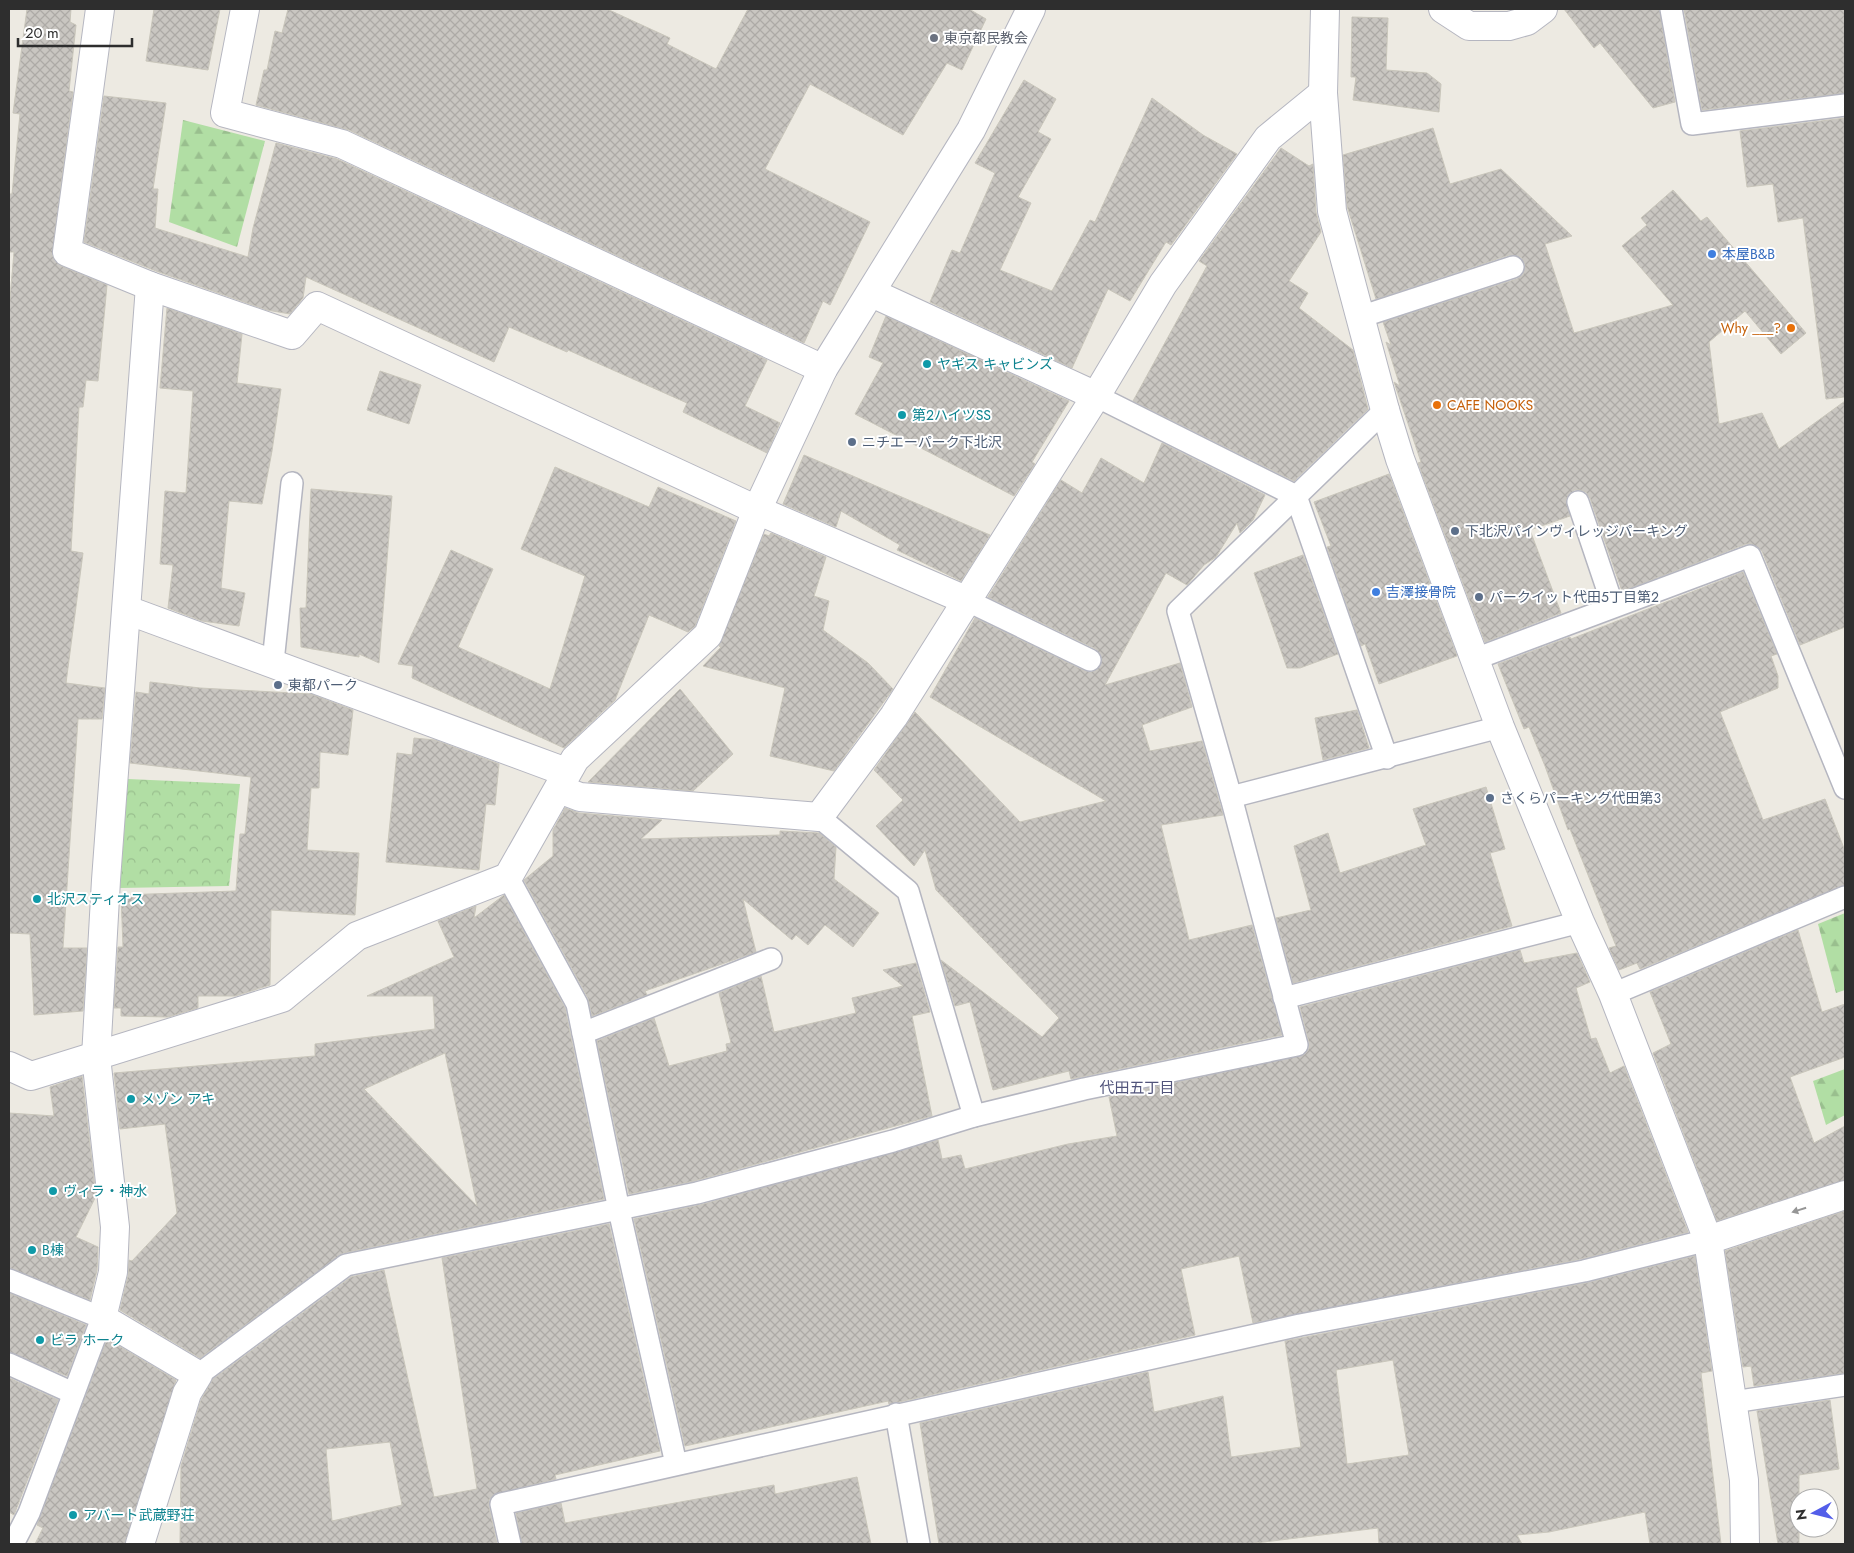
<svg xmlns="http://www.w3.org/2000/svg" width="1854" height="1553" viewBox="0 0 1854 1553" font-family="Jost,'Noto Sans JP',sans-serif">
<defs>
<pattern id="forest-firs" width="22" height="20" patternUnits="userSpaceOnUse" patternTransform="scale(1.25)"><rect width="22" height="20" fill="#b1dea4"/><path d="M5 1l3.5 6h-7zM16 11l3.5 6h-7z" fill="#99bf8e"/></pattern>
<pattern id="park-crowns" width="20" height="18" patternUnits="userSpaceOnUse" patternTransform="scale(1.25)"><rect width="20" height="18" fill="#b1dea4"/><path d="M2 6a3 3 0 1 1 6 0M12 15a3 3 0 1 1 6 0" fill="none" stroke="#99bf8e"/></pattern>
<pattern id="building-cross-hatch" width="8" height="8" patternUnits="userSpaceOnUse" patternTransform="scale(1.25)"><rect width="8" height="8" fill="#c9c6c1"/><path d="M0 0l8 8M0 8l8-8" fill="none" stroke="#adaaa6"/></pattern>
</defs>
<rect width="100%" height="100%" fill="#edeae2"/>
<!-- forest -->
<g fill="url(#forest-firs)">
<path d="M183,120L265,141L237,247L169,222Z"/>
<path d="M1845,913V990L1836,993L1818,924Z"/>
<path d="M1845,1069V1115L1826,1125L1813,1081Z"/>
</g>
<!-- park -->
<path fill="url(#park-crowns)" d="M128,779L240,784L229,886L120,888Z"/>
<!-- building -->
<g fill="url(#building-cross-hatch)" stroke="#c9c6bb" fill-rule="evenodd">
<path d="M27,9H71L70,22L76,25L69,91L73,92L52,256L61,266L107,285L98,381L86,380L83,407H79L71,551L83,553L66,683L105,688L102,719H78L63,948H87L83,1011L34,1015L30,934L9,933V309L14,252H9V194H12L20,114L13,113Z"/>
<path d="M154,9H220L208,70L146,61Z"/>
<path d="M288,9H607L670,38L667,44L716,69L748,9H969L986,19L962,70L947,63L903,135L810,84L765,169L870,222L830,305L823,301L804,343L349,130L256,105L264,70H267L275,31L282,33Z"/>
<path d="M1564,9H1659L1675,102L1653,108L1600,43L1594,48Z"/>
<path d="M1684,9H1845V93L1702,110Z"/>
<path d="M1352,17L1388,18L1386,70L1427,73L1441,84L1439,112L1353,100L1356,77H1351Z"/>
<path d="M1024,80L1056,99L1038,132L1051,139L1018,197L1031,203L1000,270L1052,291L1090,220L1095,222L1152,98L1203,135L1237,154L1171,245L1166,242L1130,301L1108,289L1072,368L930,302L952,250L960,253L995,173L975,163Z"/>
<path d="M104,96L166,103L153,189H158L155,228L248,257L253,228L276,143L337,159L767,360L745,406L780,423L767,453L683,412L687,403L568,350L567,352L509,327L494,362L306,277L303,298L290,314L267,310L156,271L84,242Z"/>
<path d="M1845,118V397L1826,399L1803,218L1778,222L1773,184L1747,187L1740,131Z"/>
<path d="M1433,128L1450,184L1501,169L1572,236L1545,244L1574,333L1673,305L1622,246L1647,225L1641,218L1673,190L1701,221L1707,217L1806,333L1781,354L1745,311L1709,342L1719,424L1762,413L1779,449L1845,401V627L1800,645L1762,551L1752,544H1746L1622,591L1590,498L1586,492L1580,490H1574L1566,499L1570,516L1530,530L1561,613L1485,642L1418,463L1421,462L1394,382L1400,386L1386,342L1391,345L1383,322L1517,279L1523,275L1525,264L1521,257L1509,255L1376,299L1347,206L1343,155Z"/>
<path d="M1281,148L1309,166L1313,164L1316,212L1321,232L1289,281L1308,293L1299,308L1353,350L1368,409L1294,481L1133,401L1207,266L1199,261Z"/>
<path d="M167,308L242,334L237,383L281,389L272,451L262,504L229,501L221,588L245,593L239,626L202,621L168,608L173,565L160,564L165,491L186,493L193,391L160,388Z"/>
<path d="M886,316L1069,401L1032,462L1035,464L1014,496L855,414L883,363L869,357Z"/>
<path d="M380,371L421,385L409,424L367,410Z"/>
<path d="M1162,443L1265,495L1253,520L1240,533L1237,523L1216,557L1204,565L1187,585L1166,573L1105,685L1180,663L1192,707L1142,725L1150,751L1202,741L1223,815L1161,825L1189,940L1252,925L1282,1035L1071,1079L1069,1071L993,1090L970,1002L955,1006L941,960L1042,1037L1059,1018L936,890L925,850L914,866L876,826L903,800L874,770L915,712L1020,822L1106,801L930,697L975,618L1085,671L1091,672L1097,670L1102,660L1096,649L988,597L1061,480L1082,493L1101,458L1144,483Z"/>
<path d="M804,455L990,535L961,581L897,550L900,545L841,511L836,527L783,504Z"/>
<path d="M555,467L649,507L658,487L736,521L695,626L688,632L649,615L615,700L564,748L412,678L413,666L398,664L451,550L493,569L458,647L550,689L585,576L521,549Z"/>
<path d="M1389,474L1457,656L1379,684L1365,644L1361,646L1327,547L1331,546L1314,502Z"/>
<path d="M311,489L392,496L379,663L359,654V657L301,647L300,608H306Z"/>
<path d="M771,533L826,557L814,596L829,601L823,630L868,663L893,689L834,771L770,756L785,688L703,666L721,647L719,646L764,534L769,536Z"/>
<path d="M1303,555L1338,654L1300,668H1287L1254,573Z"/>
<path d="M1743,572L1777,654L1771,656L1778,676V688L1720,712L1763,820L1825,799L1845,851V885L1640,969L1637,963L1619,970L1609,948L1616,946L1570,829L1568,830L1545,766L1529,727L1524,729L1498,664L1570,637L1571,639Z"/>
<path d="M150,682L200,688L311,694L353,710L348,755L320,752L319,788H311L307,850L359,853L355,915L271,910L270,985L235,996H198V1008L168,1017L121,1016V1008H114L118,947H123L121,895L236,891L240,834H245L251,777L130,763L136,692L149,694Z"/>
<path d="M680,689L733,754L693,791L588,782Z"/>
<path d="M1357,710L1369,748L1323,760L1315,718Z"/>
<path d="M414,738L435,740L499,764L495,805L486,804L479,870L386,862L397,753L412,755Z"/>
<path d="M1486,787L1505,849L1490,853L1512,926L1293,983L1276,918L1311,910L1294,846L1328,833L1340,873L1426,845L1413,809Z"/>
<path d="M565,808L579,813L662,820L641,839L780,835V831L819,833L836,847L834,879L879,913L853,947L825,925L808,945L796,935L792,940L743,899L756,952L645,991L647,995L592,1016L588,998L524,880L553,856V830Z"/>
<path d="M504,895L565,1008L604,1199L343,1253L200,1358L120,1310L128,1276L129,1260L132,1261L177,1213L165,1124L120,1129L114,1073L315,1056V1044L435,1029L433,996H367L454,957L438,921L476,906L474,918ZM445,1053L477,1206L364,1089Z"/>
<path d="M1798,930L1822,1012L1845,1004V1057L1790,1077L1814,1143L1845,1126V1180L1717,1221L1653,1053L1671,1044L1650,992Z"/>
<path d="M1520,950L1524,963L1577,953L1590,982L1576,988L1591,1039L1596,1038L1610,1073L1624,1066L1688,1232L1581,1259L1253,1323L1239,1256L1181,1269L1195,1335L899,1402L889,1404L888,1401L685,1446L634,1219L700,1205L938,1140L942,1159L961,1155L965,1169L1068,1144L1117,1136L1109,1097L1305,1054L1309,1049V1042L1300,1007Z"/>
<path d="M916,963L930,1012L912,1016L932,1116L694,1181L629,1194L597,1041L654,1018L669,1066L727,1051L726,1044L731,1043L719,993L761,976L774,1032L856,1013L852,998L903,986L883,970Z"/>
<path d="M82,1076L96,1196L76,1237L98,1247L97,1270L90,1300L9,1268V1113L54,1116L50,1087Z"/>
<path d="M1845,1211V1373L1754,1386L1751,1366L1743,1367L1725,1251Z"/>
<path d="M609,1224L660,1451L555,1475L556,1479L493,1495L489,1500V1507L497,1544H180L181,1466L201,1400L212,1380L351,1277L384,1270L434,1497L477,1489L442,1258ZM390,1442L402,1505L332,1521L326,1449Z"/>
<path d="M1695,1256L1712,1371L1701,1373L1721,1544H1650L1645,1512L1549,1532L1517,1535L1522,1544H1379L1378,1528L1248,1544H939L920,1423L1148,1372L1154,1412L1223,1396L1231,1457L1301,1447L1285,1341L1586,1283ZM1393,1360L1409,1455L1347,1464L1336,1370Z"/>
<path d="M9,1293L86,1325L67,1376L9,1352Z"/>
<path d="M107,1339L176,1380L125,1544H35L43,1528L37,1525Z"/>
<path d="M9,1378L58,1400L14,1515L9,1512Z"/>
<path d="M1830,1400L1839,1469L1799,1475V1544H1778L1757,1411Z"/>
<path d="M857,1477L871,1544H522L516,1513L561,1503L565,1523L774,1485L775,1494Z"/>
</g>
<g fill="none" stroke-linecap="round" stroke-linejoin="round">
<defs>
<g id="lane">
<path d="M1671,9L1692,124L1845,105"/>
<path d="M1360,317L1513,267"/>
<path d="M1096,396L1296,496L1387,758"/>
<path d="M1578,502L1613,606"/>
<path d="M968,601L1090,660"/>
<path d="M1475,659L1750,556L1845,788"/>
<path d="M273,662L292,483"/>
<path d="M1231,797L1500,727"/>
<path d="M819,817L908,891L974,1116"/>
<path d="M508,877L577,1004L619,1210L676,1464"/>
<path d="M1613,994L1845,897"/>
<path d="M1284,998L1580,922"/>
<path d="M583,1033L771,959"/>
<path d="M9,1280L102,1318L29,1513L13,1544"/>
<path d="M9,1364L73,1393"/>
<path d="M198,1375L346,1265L697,1193L893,1141L974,1116L1084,1089L1297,1045L1231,797L1178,611L1385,410"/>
<path d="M1733,1402L1845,1385"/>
<path d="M896,1414L919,1544"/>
<path d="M510,1544L501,1504L1300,1325L1584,1271L1708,1240"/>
</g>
<g id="street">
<path d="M100,9L67,252L150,286L292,335L317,306L757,510L968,601"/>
<path d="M245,9L225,113L342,144L823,369"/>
<path d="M1443,9L1469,26H1509L1527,21L1543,9"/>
<path d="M872,293L1096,396"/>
<path d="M1385,410L1400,459L1500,727L1580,922L1613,994L1708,1240L1744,1480L1745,1544"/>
<path d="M127,610L566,772"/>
<path d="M559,789L580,797L819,817L894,716L1096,396L1163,284L1268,138L1323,93"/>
<path d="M9,1066L31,1076L282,998L357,936L508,877L575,759L708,635L757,510L823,369L971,130L1031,9"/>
<path d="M1708,1240L1845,1195"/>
<path d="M140,1544L187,1393L198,1375L102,1318L113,1272L115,1227L96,1057L106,880L150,286"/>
</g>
<path id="secondary" d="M1325,9L1323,93L1332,211L1385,410"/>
</defs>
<!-- lane casing -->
<use href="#lane" stroke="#b5b6c0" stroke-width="24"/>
<!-- street casing -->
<use href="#street" stroke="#b5b6c0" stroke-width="30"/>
<!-- secondary casing -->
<use href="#secondary" stroke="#b5b6c0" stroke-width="30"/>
<!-- lane -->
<use href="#lane" stroke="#fff" stroke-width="21"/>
<!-- street -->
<use href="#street" stroke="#fff" stroke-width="28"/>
<!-- secondary -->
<use href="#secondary" stroke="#fff" stroke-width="28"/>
</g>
<!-- one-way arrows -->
<defs><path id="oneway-solid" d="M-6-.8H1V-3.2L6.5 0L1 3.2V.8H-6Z" transform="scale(1.25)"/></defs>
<use fill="#969696" href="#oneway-solid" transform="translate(1799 1210) rotate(162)"/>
<!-- markers -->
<circle fill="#6b7280" stroke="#fff" stroke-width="2" cx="934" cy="38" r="5"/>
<g fill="#3f7fe0" stroke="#fff" stroke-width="2">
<circle cx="1712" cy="254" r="5"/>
<circle cx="1376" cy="592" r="5"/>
</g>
<g fill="#e8710a" stroke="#fff" stroke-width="2">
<circle cx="1791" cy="328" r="5"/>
<circle cx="1437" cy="405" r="5"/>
</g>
<g fill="#0f9aa8" stroke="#fff" stroke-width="2">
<circle cx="927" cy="364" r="5"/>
<circle cx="902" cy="415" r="5"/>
<circle cx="37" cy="899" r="5"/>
<circle cx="131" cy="1099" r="5"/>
<circle cx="53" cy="1191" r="5"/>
<circle cx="32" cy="1250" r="5"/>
<circle cx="40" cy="1340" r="5"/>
<circle cx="73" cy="1515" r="5"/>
</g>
<g fill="#5c6f8a" stroke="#fff" stroke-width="2">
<circle cx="852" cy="442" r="5"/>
<circle cx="1455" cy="531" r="5"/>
<circle cx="1479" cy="597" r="5"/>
<circle cx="278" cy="685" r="5"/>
<circle cx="1490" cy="798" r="5"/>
</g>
<g text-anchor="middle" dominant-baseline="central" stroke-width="4" stroke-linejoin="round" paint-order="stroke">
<!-- worship labels -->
<g font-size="14" fill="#5b616d" stroke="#fff" text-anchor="start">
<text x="944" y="38">東京都民教会</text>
</g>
<!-- shop labels -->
<g font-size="14" fill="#366cbe" stroke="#fff" text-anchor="start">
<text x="1722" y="254">本屋B&amp;B</text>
<text x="1386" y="592">吉澤接骨院</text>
</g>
<!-- food labels -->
<g font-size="14" fill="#c56008" stroke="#fff" text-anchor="end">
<text x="1781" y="328">Why ___?</text>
<text x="1447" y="405" text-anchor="start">CAFE NOOKS</text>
</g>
<!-- culture labels -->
<g font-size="14" fill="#0d838f" stroke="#fff" text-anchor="start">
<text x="937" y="364">ヤギス キャビンズ</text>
<text x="912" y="415">第2ハイツSS</text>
<text x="47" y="899">北沢スティオス</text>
<text x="141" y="1099">メゾン アキ</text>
<text x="63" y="1191">ヴィラ・神水</text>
<text x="42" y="1250">B棟</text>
<text x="50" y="1340">ビラ ホーク</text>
<text x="83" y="1515">アバート武蔵野荘</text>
</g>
<!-- service labels -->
<g font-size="14" fill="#4e5e75" stroke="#fff" text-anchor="start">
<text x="862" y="442">ニチエーパーク下北沢</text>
<text x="1465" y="531">下北沢パインヴィレッジパーキング</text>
<text x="1489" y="597">パークイット代田5丁目第2</text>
<text x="288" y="685">東都パーク</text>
<text x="1500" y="798">さくらパーキング代田第3</text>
</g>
<!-- neighbourhood labels -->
<g font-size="15" fill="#51547b" stroke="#fff">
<text x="1137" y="1088">代田五丁目</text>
</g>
</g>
<!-- border -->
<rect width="1854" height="1553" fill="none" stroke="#2e2e2e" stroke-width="20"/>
<!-- north arrow -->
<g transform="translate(1814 1513) rotate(263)"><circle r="24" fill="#ffffff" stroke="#ababab"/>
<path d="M0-4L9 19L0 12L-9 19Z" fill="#535ee9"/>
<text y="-8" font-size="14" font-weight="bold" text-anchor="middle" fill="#2e2e2e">N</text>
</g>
<!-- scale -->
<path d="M18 38v8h114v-8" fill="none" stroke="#2e2e2e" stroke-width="2.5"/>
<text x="25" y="38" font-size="15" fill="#2e2e2e" stroke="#ffffff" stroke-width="4" paint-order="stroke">20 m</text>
</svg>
